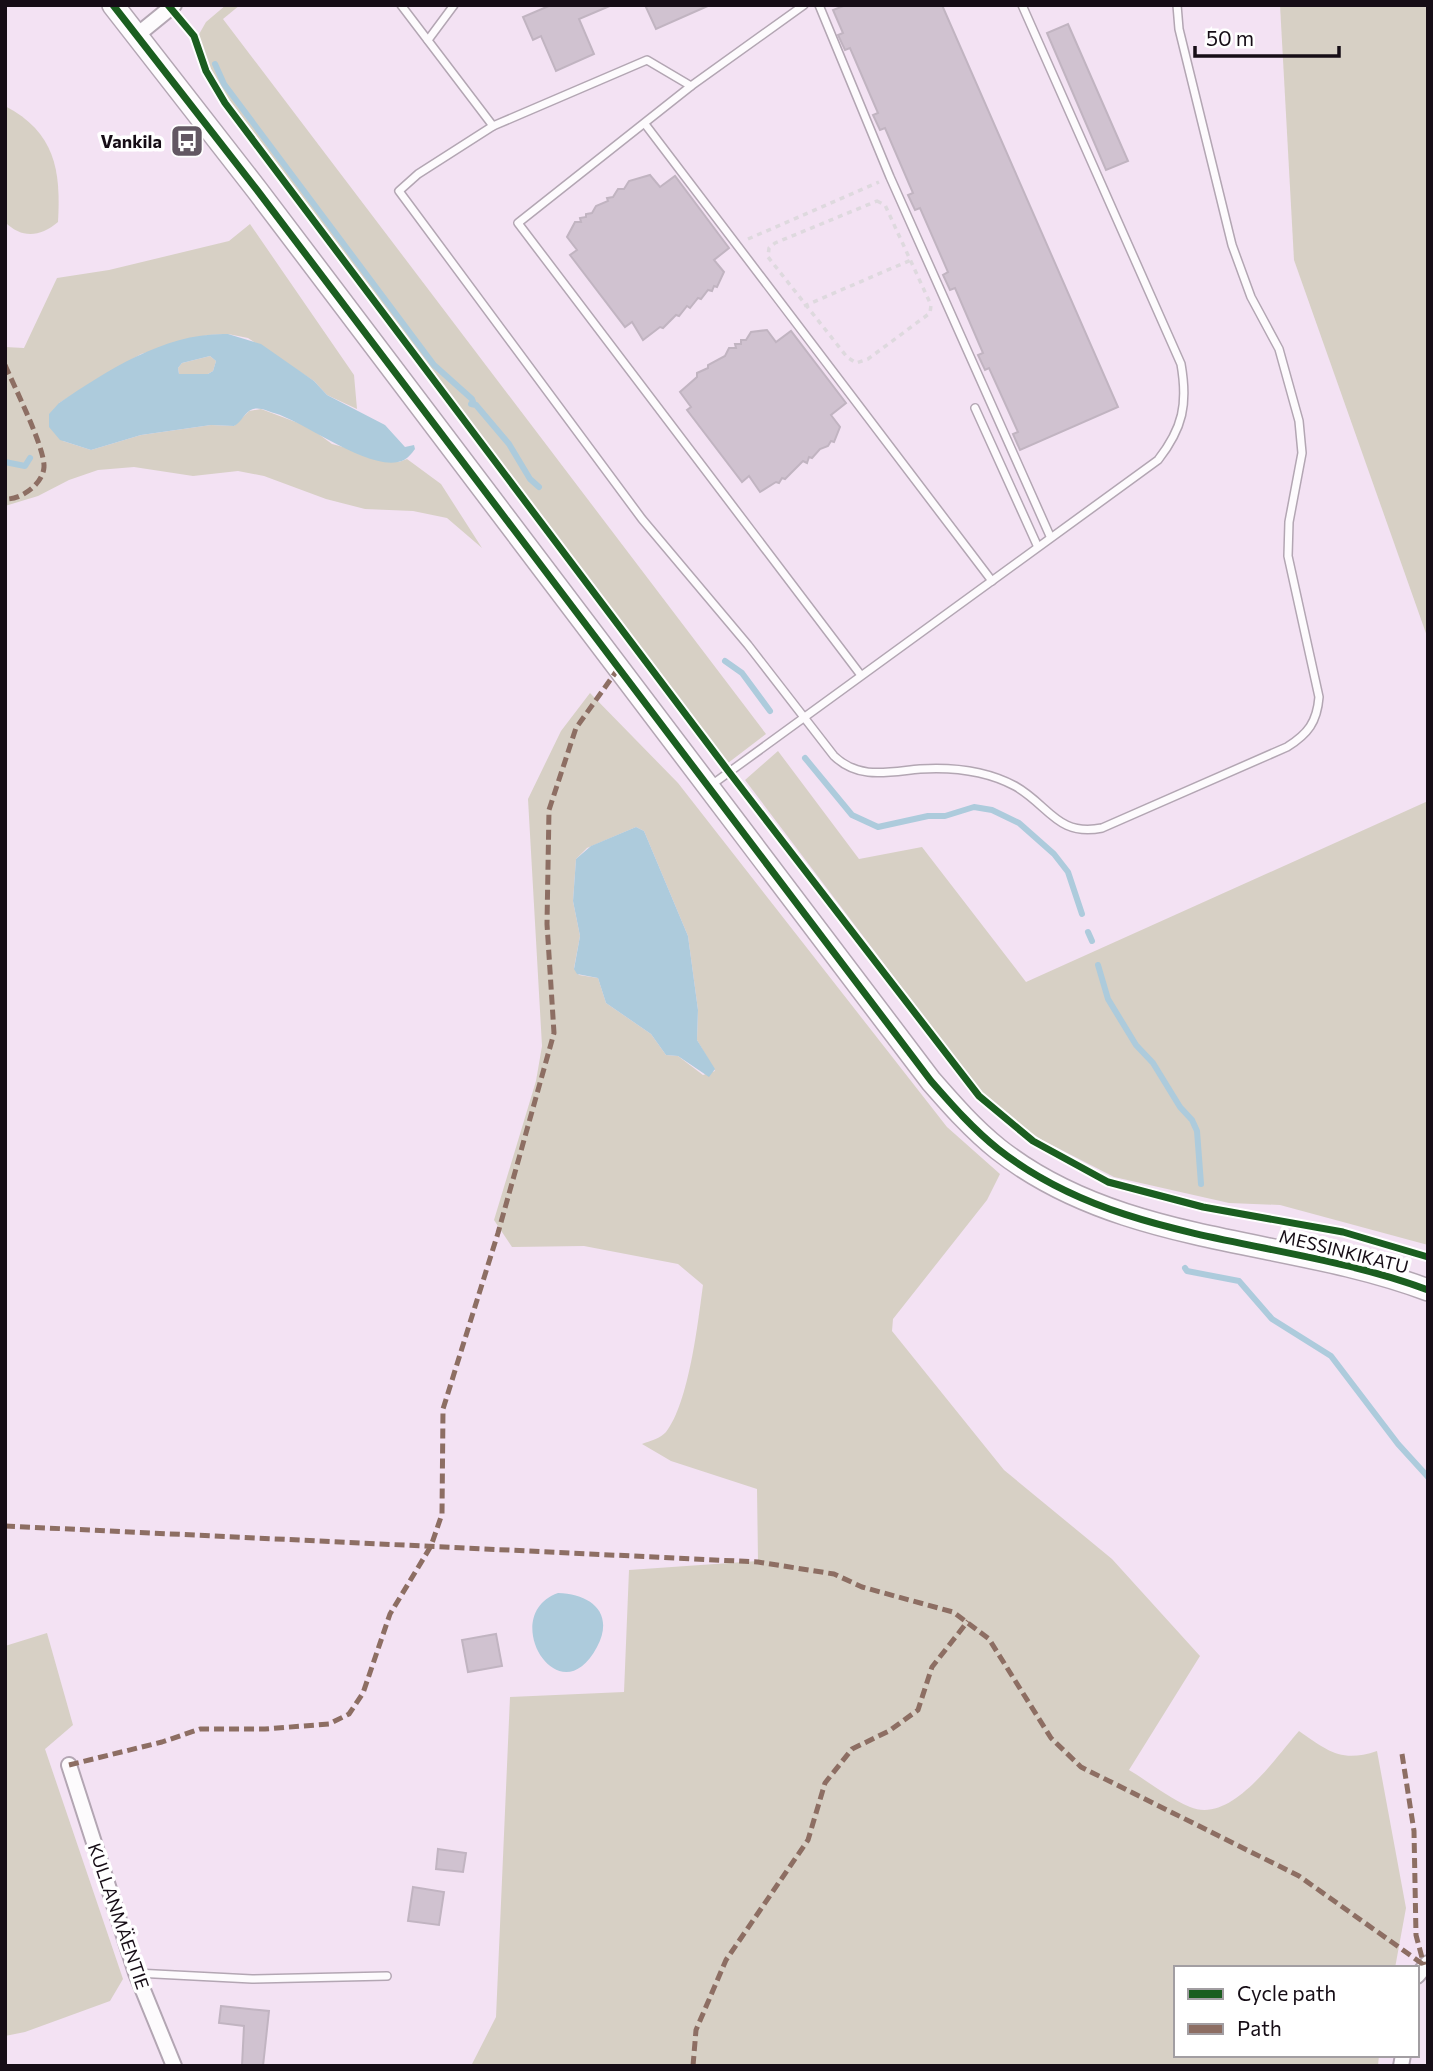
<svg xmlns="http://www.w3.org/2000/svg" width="1433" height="2071" viewBox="0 0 1433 2071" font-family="Commissioner,sans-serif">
<rect width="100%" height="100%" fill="#f3e2f3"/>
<!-- green -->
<g fill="#d7d0c5" fill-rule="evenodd">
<path d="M226,5H240L223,19L766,734L728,763L227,97L212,74L198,36L206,22Z"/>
<path d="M1280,5H1428V639L1294,260Z"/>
<path d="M5,106C55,132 61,170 58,222C40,237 22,239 5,222Z"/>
<path d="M250,224L354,375L357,409L327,395L314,381L248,338L228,334L208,335L141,354L59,403L63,441L91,450L141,435L211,425L234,426L249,411L261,409L309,427L332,444L399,462L407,459L441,484L482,548L447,518L413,511L365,509L326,499L264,476L238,471L193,476L134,467L98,470L69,480L38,496L5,506V347L24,348L57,278L109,270L229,241Z"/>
<path d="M210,356L216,361L213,371L208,374H179L178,368L182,363Z"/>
<path d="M590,693L678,783L947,1127L1000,1174L987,1200L893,1319L892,1331L1004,1470L1112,1559L1200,1656L1129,1770C1149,1782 1169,1798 1190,1807C1231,1825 1275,1758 1299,1731C1328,1751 1341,1763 1377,1751L1406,1908L1395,1968H1176V2055H1379L1378,2066H471L496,2017L510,1697L624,1692L629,1570L758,1561L757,1489L671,1461L642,1444C650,1441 661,1438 666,1432C689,1403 698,1322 703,1285L678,1264L584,1246L512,1247L494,1220L536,1081L542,1046L528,799L561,731ZM636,827L644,831L688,936L698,1010L697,1040L715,1071L703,1075L678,1056L666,1055L651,1034L606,1003L598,978L579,975L574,968L580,936L573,901L576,859L587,848Z"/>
<path d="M778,751L859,859L922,847L1026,982L1428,801V1245L1280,1205L1229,1203L1114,1177L1042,1140L1007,1117L981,1092L745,780Z"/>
<path d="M47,1633L73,1725L45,1749L123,1979L110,2001L25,2032L5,2036V1646Z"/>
</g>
<!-- water -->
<g fill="#adcbdc" fill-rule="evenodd">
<path d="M228,334L261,344L314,381L327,395L385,425L405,447L414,445L415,449C412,453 408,458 404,460C373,475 306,422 274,413C268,411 260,407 253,409C245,411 242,422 234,426L211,425L141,435L91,450L60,440L49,427V414L59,403C108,370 166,332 228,334ZM210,356L216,361L213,371L208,374H179L178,368L182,363Z"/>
<path d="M636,827L644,831L688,936L698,1010L697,1040L715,1069L709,1077L678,1056L666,1055L651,1034L606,1003L598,978L577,974L574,969L580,936L573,901L576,859L591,846Z"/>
<path d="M558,1593C591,1594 615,1613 597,1647C559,1719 497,1615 558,1593Z"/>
</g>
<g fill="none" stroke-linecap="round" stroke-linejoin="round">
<!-- stream -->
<g stroke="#adcbdc" stroke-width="6">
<path d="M215,64L224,84L434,365L472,399L474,404"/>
<path d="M471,404L476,405L509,444L530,479L539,487"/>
<path d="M5,462L25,466L30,458"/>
<path d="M725,661L742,673L770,711"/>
<path d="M805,758L852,815L878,827L928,816H945L974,807L992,810L1019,823L1054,854L1068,872L1082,914"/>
<path d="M1088,932L1092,941"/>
<path d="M1098,965L1108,999L1136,1045L1153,1063L1180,1107L1192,1120L1197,1131L1201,1184"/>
<path d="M1185,1268L1187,1271L1239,1281L1272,1319L1331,1356L1398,1444L1428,1477"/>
</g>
</g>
<!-- building -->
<g fill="#d0c2d0" stroke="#c1b4c1" stroke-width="2">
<path d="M551,5H612L579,19L594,54L556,71L541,36L533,40L523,17Z"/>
<path d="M645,5H710L656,29Z"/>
<path d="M846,5H942L1118,407L1020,450L1013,434L1018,432L989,368L985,370L978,355L983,353L955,288L950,290L943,275L948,272L920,208L915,210L908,195L913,193L885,128L880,130L873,115L878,113L850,48L845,50L838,35L843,33L833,10Z"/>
<path d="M1068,24L1128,161L1106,170L1047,33Z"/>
<path d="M650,175L660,187L675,176L729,248L714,260L724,272L717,287L714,286L712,291L708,290L701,299L698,298L690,308L687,306L679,316L676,315L663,328L660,327L643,340L632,322L625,327L570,255L577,250L567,237L575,222H581L580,218L586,217V214L592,213L596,206L608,201L607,198L613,197L618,189H624L629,181Z"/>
<path d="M767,330L776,342L791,331L846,403L831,415L840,427L834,442L831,441L828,446L820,449L812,458L809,457L807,463L803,461L785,479L782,478L779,483L776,482L760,492L749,476L742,482L687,410L691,407L680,392L697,377V373L708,368V365L725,356L729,348H736L735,344H741V340H746L751,332Z"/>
<path d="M496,1634L502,1666L468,1672L462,1640Z"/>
<path d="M438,1849L466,1853L463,1872L436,1869Z"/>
<path d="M413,1887L444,1892L439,1925L408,1921Z"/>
<path d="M221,2006L269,2011L263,2066H242L244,2026L219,2023Z"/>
</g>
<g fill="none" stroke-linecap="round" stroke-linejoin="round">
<defs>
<g id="lane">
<path d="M401,5L493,126L647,60L691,86L518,223L860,674"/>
<path d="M819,5L890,177L1050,536"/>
<path d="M428,40L454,5"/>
<path d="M691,86L804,5"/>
<path d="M645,124L992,581"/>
<path d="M493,126L418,174L399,191L642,519L748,645L834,756C859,780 888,772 920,769C952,767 987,771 1015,786C1049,805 1057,837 1102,828L1287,747C1308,734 1317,722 1319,697L1288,556L1289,522L1302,453L1299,421L1279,349L1251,297L1232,245L1179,29L1177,5"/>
<path d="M975,408L1037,545"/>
<path d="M710,786L1158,460C1183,428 1188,404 1181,364L1022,5"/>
<path d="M136,1973L252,1979L387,1976"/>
</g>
<g id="street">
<path d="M136,36L174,5"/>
<path d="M69,1765L136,1973L174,2066"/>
<path d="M1417,1976L1428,1963"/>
<path d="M1401,2066L1403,2055"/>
</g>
<path id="secondary" d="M113,5L257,190L931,1081C952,1105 973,1129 998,1149C1121,1246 1287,1237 1428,1290"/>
</defs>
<!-- lane casing -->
<use href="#lane" stroke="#b3a6b3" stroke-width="10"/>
<!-- street casing -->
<use href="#street" stroke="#b3a6b3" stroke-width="18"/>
<!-- secondary casing -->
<use href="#secondary" stroke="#b3a6b3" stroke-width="24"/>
<!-- path -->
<g stroke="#ded9de" stroke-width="3.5" stroke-dasharray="5 5" stroke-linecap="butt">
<path d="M877,201L885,205L931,305L930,313L868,359L856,363L847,357L768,257L769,248L775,243Z"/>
<path d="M748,239L879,182"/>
<path d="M804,306L911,260"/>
</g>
<!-- lane -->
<use href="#lane" stroke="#fdfbfd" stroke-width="7"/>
<!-- street -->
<use href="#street" stroke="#fdfbfd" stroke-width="14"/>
<!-- secondary -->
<use href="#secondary" stroke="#fdfbfd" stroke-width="21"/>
<!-- quiet -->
<g stroke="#8d6e63" stroke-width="5" stroke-dasharray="10 5" stroke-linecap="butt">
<path d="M5,365C14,386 45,448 44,467C43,484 21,500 5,499"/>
<path d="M5,1526L758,1562L834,1574L862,1587L953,1612L989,1639L1051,1738L1081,1767L1299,1876L1424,1965"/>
<path d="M1402,1754L1414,1831L1416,1935L1424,1965"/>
<path d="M69,1765L162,1742L200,1729H265L329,1724L349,1714L363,1693L390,1614L431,1546L442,1514L443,1409L498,1233L554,1033L547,924L549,810L576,728L618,669"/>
<path d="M693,2066L696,2030L726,1960L808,1840L825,1783L852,1749L889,1731L918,1710L932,1667L968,1621"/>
</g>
<defs>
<g id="cycleway">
<path d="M113,5L257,190L931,1081C952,1105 973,1129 998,1149C1121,1246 1287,1237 1428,1290"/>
<path d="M168,5L194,36L206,71L225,103L729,772L979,1096L1033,1141L1108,1182L1203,1207L1343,1232L1428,1257"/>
</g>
</defs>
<!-- cycleway casing -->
<use href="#cycleway" stroke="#fff" stroke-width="11"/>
<!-- cycleway -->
<use href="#cycleway" stroke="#1b5e20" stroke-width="7"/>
</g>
<!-- icons -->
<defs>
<symbol id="bus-square" viewBox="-11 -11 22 22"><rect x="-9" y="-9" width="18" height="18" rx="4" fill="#635863" stroke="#fff"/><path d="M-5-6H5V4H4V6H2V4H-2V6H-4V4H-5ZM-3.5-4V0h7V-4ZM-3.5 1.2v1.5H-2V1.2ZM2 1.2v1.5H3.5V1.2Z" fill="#fff"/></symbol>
</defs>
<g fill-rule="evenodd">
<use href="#bus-square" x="168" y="122" width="38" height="38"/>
</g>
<g text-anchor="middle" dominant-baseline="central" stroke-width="7" stroke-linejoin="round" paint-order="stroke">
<!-- poi labels -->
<g font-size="18" font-weight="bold" fill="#160d16" stroke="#fff" text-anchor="end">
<text x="162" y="141">Vankila</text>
</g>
<!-- street labels -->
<g font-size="18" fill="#160d16" stroke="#fff">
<text transform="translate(1344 1251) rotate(14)">MESSINKIKATU</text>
<text transform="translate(119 1916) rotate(71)">KULLANMÄENTIE</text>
</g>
</g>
<!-- border -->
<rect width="1433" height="2071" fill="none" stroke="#160d16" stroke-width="14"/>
<!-- legend -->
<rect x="1174" y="1966" width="245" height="91" fill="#ffffff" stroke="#a29ea2" stroke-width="2"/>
<rect x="1188" y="1989" width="35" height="10" fill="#1b5e20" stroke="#a29ea2" stroke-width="2"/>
<text x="1237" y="2001" font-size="21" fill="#160d16">Cycle path</text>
<rect x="1188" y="2024" width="35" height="10" fill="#8d6e63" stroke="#a29ea2" stroke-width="2"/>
<text x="1237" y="2036" font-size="21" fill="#160d16">Path</text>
<!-- scale -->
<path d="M1195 46v10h144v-10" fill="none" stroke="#160d16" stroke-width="3.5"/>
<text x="1206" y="46" font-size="21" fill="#160d16" stroke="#ffffff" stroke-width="5" paint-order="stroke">50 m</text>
</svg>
